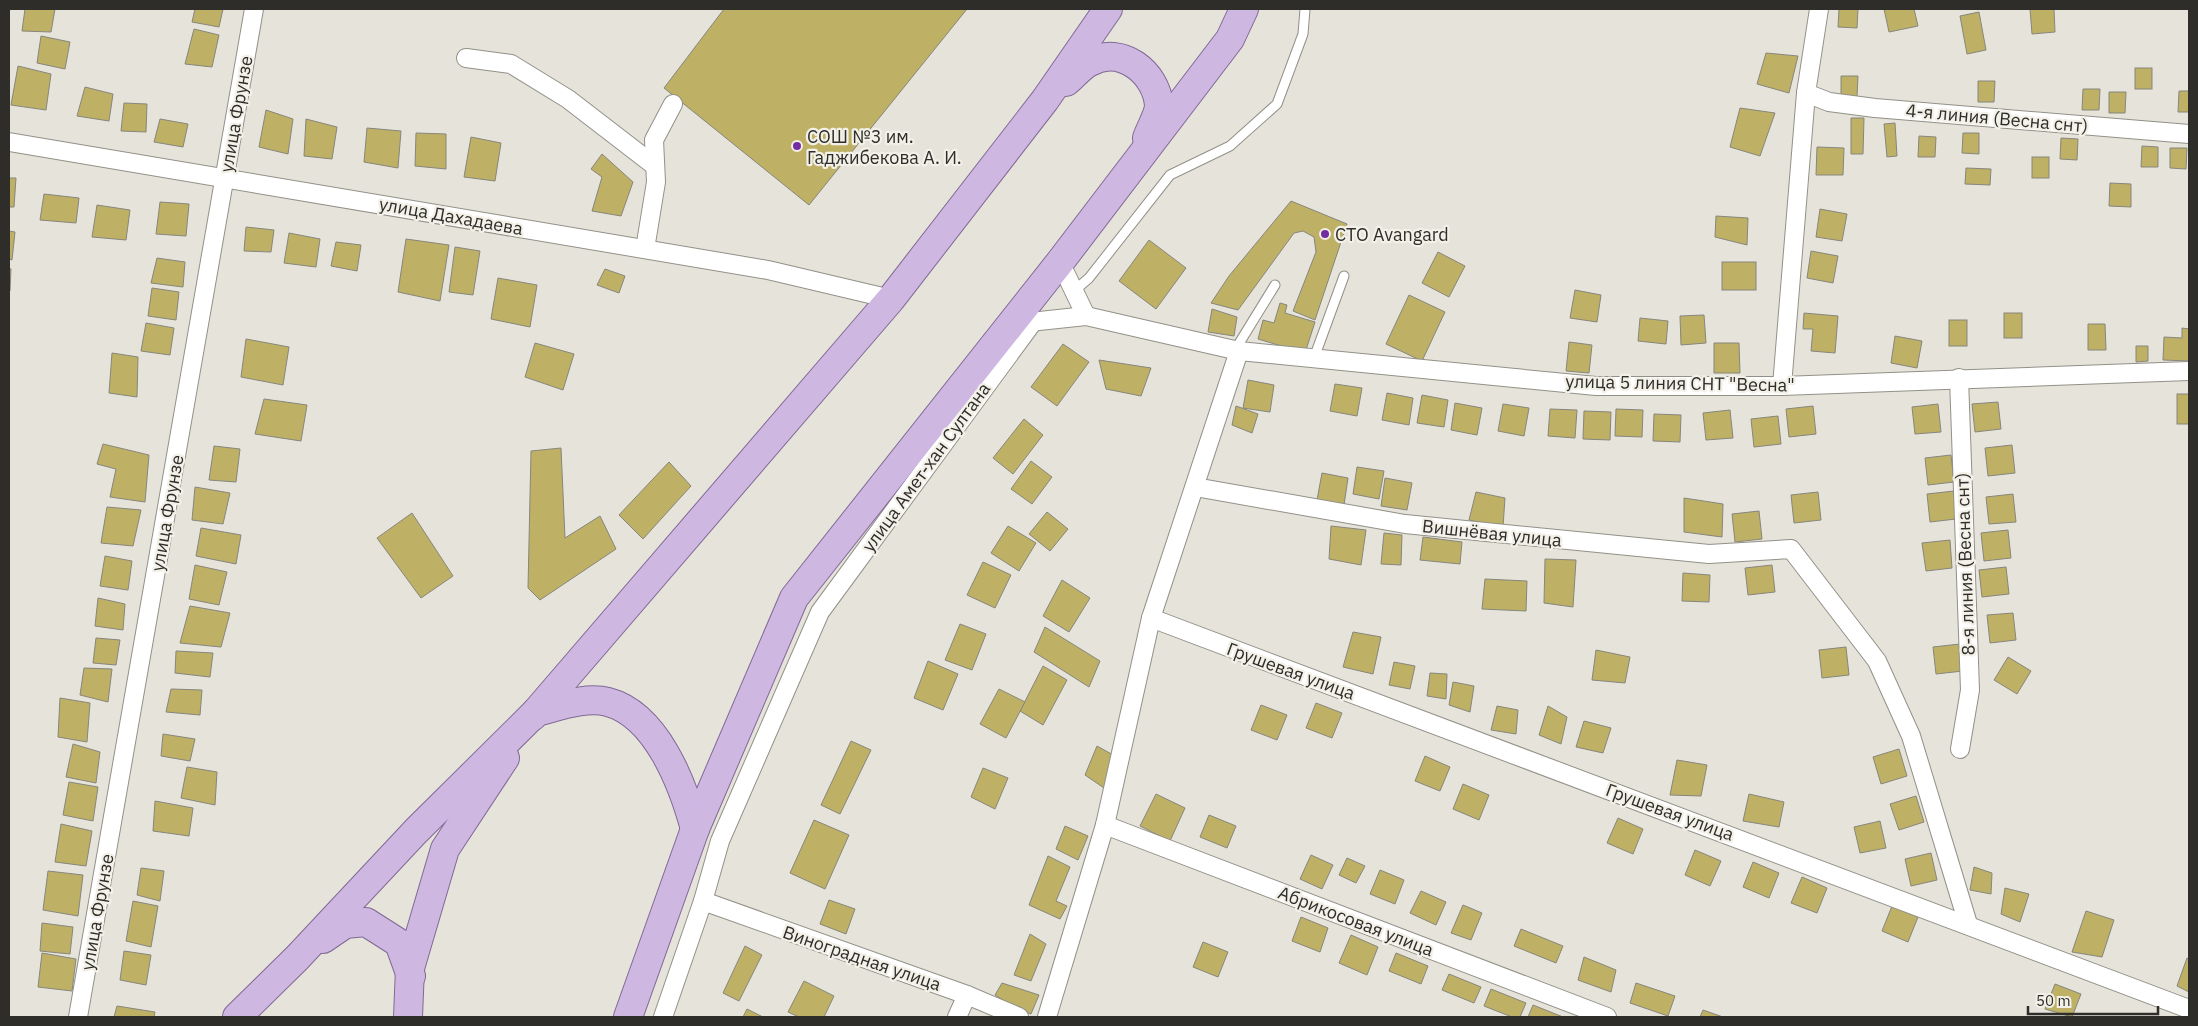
<svg xmlns="http://www.w3.org/2000/svg" width="2198" height="1026" viewBox="0 0 2198 1026" font-family="'IBM Plex Sans',sans-serif">
<rect width="100%" height="100%" fill="#e5e3da"/>
<!-- building -->
<g fill="#beb065" stroke="#87867d">
<path d="M25,9H55L51,32L22,31Z"/>
<path d="M195,9H223L219,27L192,22Z"/>
<path d="M724,9H967L809,205L664,88Z"/>
<path d="M1839,9H1858L1857,28L1838,27Z"/>
<path d="M1884,9H1914L1918,26L1889,32Z"/>
<path d="M2030,9H2054L2055,32L2032,34Z"/>
<path d="M1979,12L1986,50L1967,54L1960,16Z"/>
<path d="M194,29L219,35L212,67L185,64Z"/>
<path d="M41,36L70,42L65,69L37,63Z"/>
<path d="M1766,53L1798,56L1789,93L1757,84Z"/>
<path d="M18,66L51,74L46,110L11,105Z"/>
<rect x="2135" y="68" width="17" height="21"/>
<path d="M1841,76H1858L1857,97H1841Z"/>
<path d="M1978,81H1995L1994,102H1978Z"/>
<path d="M85,87L113,94L109,121L77,116Z"/>
<path d="M2083,89H2100L2099,110H2082Z"/>
<path d="M2179,91H2189V112H2178Z"/>
<path d="M2109,92H2126L2125,113H2109Z"/>
<path d="M124,103L147,104L146,132L121,131Z"/>
<path d="M1740,108L1775,113L1760,156L1730,147Z"/>
<path d="M266,110L293,119L288,154L259,147Z"/>
<path d="M1851,118H1864L1863,154H1851Z"/>
<path d="M160,119L188,124L183,147L154,142Z"/>
<path d="M306,119L337,127L332,159L304,156Z"/>
<path d="M1895,123L1897,156L1887,157L1884,124Z"/>
<path d="M367,128L401,131L398,168L364,162Z"/>
<path d="M416,133L446,134V169L415,166Z"/>
<path d="M1963,133H1979V154L1962,153Z"/>
<path d="M1919,136L1936,137L1935,157H1918Z"/>
<path d="M471,137L501,143L495,181L464,177Z"/>
<path d="M2061,138L2078,139L2077,160L2060,159Z"/>
<path d="M2142,146L2158,147V167H2141Z"/>
<path d="M1817,147L1844,148L1843,175H1816Z"/>
<path d="M2170,148H2187L2186,169L2170,168Z"/>
<path d="M602,154L633,182L621,216L592,211L602,177L591,169Z"/>
<rect x="2032" y="157" width="17" height="21"/>
<path d="M1966,168L1991,169L1990,185L1965,184Z"/>
<path d="M9,178H16L14,207H9Z"/>
<path d="M2110,183L2131,184V207L2109,206Z"/>
<path d="M44,194L79,198L76,223L40,220Z"/>
<path d="M1291,201L1347,224L1315,320L1293,311L1316,252L1314,237L1303,231L1294,233L1238,310L1211,303L1229,276Z"/>
<path d="M160,202L189,204L186,236L156,234Z"/>
<path d="M97,205L130,210L126,240L92,237Z"/>
<path d="M1820,209L1847,214L1842,241L1816,237Z"/>
<path d="M1716,216L1748,218L1747,245L1715,237Z"/>
<path d="M246,227L274,230L271,252L244,251Z"/>
<path d="M9,231L15,232L12,260L9,259Z"/>
<path d="M289,233L320,239L316,267L284,263Z"/>
<path d="M406,239L449,245L440,301L398,292Z"/>
<path d="M1149,240L1186,268L1156,309L1119,281Z"/>
<path d="M336,242L361,245L357,271L331,266Z"/>
<path d="M455,247L480,251L473,295L449,292Z"/>
<path d="M1811,251L1838,256L1833,283L1807,278Z"/>
<path d="M1438,252L1465,266L1449,297L1422,283Z"/>
<path d="M157,258L185,262L183,287L151,283Z"/>
<rect x="1722" y="262" width="34" height="28"/>
<path d="M9,268L11,269L10,291H9Z"/>
<path d="M605,269L625,276L619,293L597,285Z"/>
<path d="M498,278L537,285L530,327L491,319Z"/>
<path d="M152,288L179,292L176,320L148,316Z"/>
<path d="M1575,290L1601,295L1597,322L1570,318Z"/>
<path d="M1409,295L1445,312L1422,361L1386,344Z"/>
<path d="M1280,303L1287,305L1285,313L1315,322L1305,353L1258,339L1263,320L1274,323Z"/>
<path d="M1212,309L1237,317L1234,336L1208,332Z"/>
<path d="M1804,313L1838,316L1835,353L1811,351L1813,329H1803Z"/>
<rect x="2004" y="313" width="18" height="25"/>
<path d="M1704,315L1706,343L1681,345L1680,316Z"/>
<path d="M1640,318L1668,321L1666,344L1638,341Z"/>
<rect x="1949" y="320" width="18" height="26"/>
<path d="M146,323L174,328L170,355L141,351Z"/>
<path d="M2088,324H2105L2106,350H2088Z"/>
<path d="M2182,328L2189,329V361L2163,360L2164,337L2182,338Z"/>
<path d="M1895,336L1922,341L1917,368L1891,363Z"/>
<path d="M246,339L289,347L283,385L241,377Z"/>
<path d="M1569,342L1592,345L1589,373L1566,371Z"/>
<path d="M535,343L574,354L563,390L525,377Z"/>
<path d="M1714,343H1739L1740,373H1714Z"/>
<path d="M1063,344L1089,362L1057,406L1031,387Z"/>
<path d="M2136,346H2148V361L2136,362Z"/>
<path d="M112,353L138,357L137,397L109,393Z"/>
<path d="M1099,360L1151,368L1141,396L1106,389Z"/>
<path d="M1248,380L1274,385L1270,412L1243,408Z"/>
<path d="M1335,384L1362,388L1357,416L1330,411Z"/>
<path d="M1387,393L1413,398L1409,425L1382,420Z"/>
<rect x="2177" y="394" width="12" height="30"/>
<path d="M1422,395L1448,400L1444,427L1417,423Z"/>
<path d="M264,399L307,405L301,441L255,434Z"/>
<path d="M1998,402L2001,429L1975,432L1972,404Z"/>
<path d="M1455,403L1482,408L1477,435L1451,430Z"/>
<path d="M1503,404L1529,408L1524,436L1498,431Z"/>
<path d="M1938,404L1941,432L1915,434L1912,407Z"/>
<path d="M1236,406L1258,414L1252,433L1232,425Z"/>
<path d="M1813,406L1816,434L1789,437L1786,409Z"/>
<path d="M1550,409L1577,410L1575,438L1548,436Z"/>
<path d="M1616,409L1643,410L1642,437L1615,436Z"/>
<path d="M1730,410L1733,438L1706,440L1703,413Z"/>
<path d="M1584,411L1611,412L1610,440L1583,439Z"/>
<path d="M1654,414L1681,415L1680,442L1653,441Z"/>
<path d="M1778,416L1781,444L1754,447L1751,419Z"/>
<path d="M1024,419L1043,435L1013,474L993,458Z"/>
<path d="M103,444L149,455L145,502L110,497L116,469L97,464Z"/>
<path d="M2012,445L2015,473L1988,476L1985,448Z"/>
<path d="M214,446L240,449L236,482L209,480Z"/>
<path d="M561,448L565,538L600,516L616,549L540,600L528,588L531,451Z"/>
<path d="M1951,455L1954,482L1928,485L1925,458Z"/>
<path d="M1031,461L1052,477L1032,504L1011,489Z"/>
<path d="M669,462L691,486L643,539L619,515Z"/>
<path d="M1357,467L1384,471L1379,499L1353,494Z"/>
<path d="M1322,473L1348,478L1344,505L1317,500Z"/>
<path d="M1385,478L1412,483L1407,510L1381,506Z"/>
<path d="M195,487L230,493L223,524L192,520Z"/>
<path d="M1954,491L1956,519L1930,522L1927,494Z"/>
<path d="M1476,492L1505,498L1503,527L1469,520Z"/>
<path d="M1818,492L1821,520L1794,523L1791,495Z"/>
<path d="M2013,494L2016,522L1989,524L1986,497Z"/>
<path d="M1684,498L1723,504L1722,537L1684,532Z"/>
<path d="M107,507L141,510L133,546L101,543Z"/>
<path d="M1759,511L1762,539L1735,542L1732,514Z"/>
<path d="M1047,512L1068,529L1050,551L1029,534Z"/>
<path d="M412,513L453,576L421,598L377,538Z"/>
<path d="M1008,526L1036,543L1019,571L991,553Z"/>
<path d="M1331,526L1366,530L1361,565L1329,559Z"/>
<path d="M201,528L241,535L236,564L196,556Z"/>
<path d="M2008,530L2011,558L1984,561L1981,533Z"/>
<path d="M1384,533L1402,535L1401,565L1381,564Z"/>
<path d="M1423,537L1462,542L1460,564L1420,560Z"/>
<path d="M1950,540L1952,568L1926,571L1922,543Z"/>
<path d="M105,556L132,561L128,590L100,586Z"/>
<path d="M1545,559L1576,560L1573,607L1544,603Z"/>
<path d="M983,562L1011,575L995,608L967,595Z"/>
<path d="M195,565L227,572L219,605L189,599Z"/>
<path d="M1772,565L1775,592L1748,595L1745,568Z"/>
<path d="M2006,567L2009,594L1982,597L1979,570Z"/>
<path d="M1683,573L1710,575L1709,602L1682,601Z"/>
<path d="M1485,579L1527,581L1526,611L1482,609Z"/>
<path d="M1062,580L1090,598L1069,632L1043,616Z"/>
<path d="M98,598L125,604L123,630L95,626Z"/>
<path d="M190,606L230,613L221,647L180,643Z"/>
<path d="M2013,613L2016,640L1990,643L1987,615Z"/>
<path d="M960,624L986,634L972,670L945,660Z"/>
<path d="M1045,627L1100,661L1089,687L1034,652Z"/>
<path d="M1353,632L1381,637L1373,674L1343,667Z"/>
<path d="M96,638L120,640L116,665L93,663Z"/>
<path d="M1960,644L1963,671L1936,674L1933,647Z"/>
<path d="M1846,647L1849,675L1822,678L1819,650Z"/>
<path d="M1596,650L1630,657L1625,683L1592,680Z"/>
<path d="M176,651L213,653L210,677L175,673Z"/>
<path d="M2008,657L2031,671L2017,694L1994,680Z"/>
<path d="M928,661L958,674L943,710L914,698Z"/>
<path d="M1394,662L1415,666L1410,689L1389,685Z"/>
<path d="M1043,666L1067,680L1043,725L1020,711Z"/>
<path d="M84,668L112,669L108,702L80,695Z"/>
<path d="M1430,673L1447,674L1446,699L1427,696Z"/>
<path d="M1453,682L1474,686L1470,712L1449,705Z"/>
<path d="M171,689L202,690L200,715L166,712Z"/>
<path d="M999,689L1025,702L1006,738L980,724Z"/>
<path d="M60,698L90,703L87,742L58,737Z"/>
<path d="M1316,703L1342,713L1332,738L1306,728Z"/>
<path d="M1261,705L1287,715L1277,740L1251,730Z"/>
<path d="M1497,706L1518,710L1516,734L1491,730Z"/>
<path d="M1548,706L1567,717L1561,744L1539,735Z"/>
<path d="M1584,721L1611,728L1603,753L1576,747Z"/>
<path d="M163,734L195,739L190,761L161,756Z"/>
<path d="M851,741L871,750L840,814L821,805Z"/>
<path d="M73,744L100,752L96,783L66,777Z"/>
<path d="M1097,746L1115,756L1104,788L1085,775Z"/>
<path d="M1899,749L1907,776L1881,784L1873,757Z"/>
<path d="M1425,756L1450,767L1440,791L1415,781Z"/>
<path d="M1677,760L1707,765L1701,796L1670,795Z"/>
<path d="M187,767L217,772L215,805L181,798Z"/>
<path d="M983,768L1008,778L995,809L971,797Z"/>
<path d="M69,782L98,787L93,821L63,815Z"/>
<path d="M1463,784L1489,795L1479,820L1453,809Z"/>
<path d="M1156,794L1185,808L1170,841L1140,826Z"/>
<path d="M1749,794L1784,802L1779,827L1743,821Z"/>
<path d="M1916,796L1924,822L1899,830L1890,804Z"/>
<path d="M155,801L193,808L189,836L153,831Z"/>
<path d="M1209,815L1236,826L1227,848L1200,837Z"/>
<path d="M1618,818L1643,829L1633,854L1607,843Z"/>
<path d="M814,820L849,835L825,889L790,873Z"/>
<path d="M1880,821L1886,848L1860,853L1854,827Z"/>
<path d="M61,824L92,831L86,866L55,862Z"/>
<path d="M1065,826L1088,836L1078,860L1056,849Z"/>
<path d="M1695,850L1721,861L1710,886L1685,875Z"/>
<path d="M1931,853L1937,880L1911,886L1905,859Z"/>
<path d="M1311,855L1333,865L1322,889L1300,879Z"/>
<path d="M1048,856L1070,867L1056,901L1067,906L1060,919L1029,905Z"/>
<path d="M1347,858L1365,866L1356,883L1339,875Z"/>
<path d="M1753,862L1779,873L1769,898L1743,887Z"/>
<path d="M1974,867L1992,873L1991,894L1970,890Z"/>
<path d="M141,868L164,871L160,901L137,895Z"/>
<path d="M1380,870L1404,880L1395,904L1370,894Z"/>
<path d="M48,871L83,875L78,916L43,910Z"/>
<path d="M1802,877L1827,888L1817,913L1791,903Z"/>
<path d="M2005,888L2029,894L2020,922L2001,914Z"/>
<path d="M1421,891L1446,902L1436,925L1410,913Z"/>
<path d="M829,900L855,909L846,934L820,924Z"/>
<path d="M133,901L158,906L151,947L126,941Z"/>
<path d="M1463,905L1482,913L1471,940L1451,933Z"/>
<path d="M1892,906L1918,917L1908,942L1882,931Z"/>
<path d="M2086,911L2114,920L2102,957L2072,952Z"/>
<path d="M1301,917L1328,928L1320,952L1292,941Z"/>
<path d="M42,923L73,927L70,954L40,951Z"/>
<path d="M1521,929L1563,946L1556,963L1514,946Z"/>
<path d="M1030,934L1046,944L1031,981L1014,975Z"/>
<path d="M1351,935L1378,947L1367,975L1339,963Z"/>
<path d="M1203,942L1228,952L1218,977L1193,967Z"/>
<path d="M745,946L762,955L739,1001L723,993Z"/>
<path d="M124,951L151,955L146,985L120,980Z"/>
<path d="M42,953L76,959L72,991L38,987Z"/>
<path d="M1396,953L1428,966L1421,984L1389,971Z"/>
<path d="M1584,957L1616,970L1611,992L1578,980Z"/>
<path d="M2187,958L2189,959V992L2177,986Z"/>
<path d="M1449,974L1481,987L1474,1003L1442,990Z"/>
<path d="M804,981L834,996L824,1017H799L788,1012Z"/>
<path d="M1002,983L1039,995L1031,1014L1017,1009L995,995Z"/>
<path d="M1636,983L1675,996L1668,1016L1630,1003Z"/>
<path d="M2055,984L2081,994L2072,1017L2045,1009Z"/>
<path d="M1491,989L1526,1003L1520,1017H1512L1484,1006Z"/>
<path d="M1533,1005L1563,1017H1528Z"/>
<path d="M117,1006L155,1012L154,1017H114Z"/>
<path d="M747,1009L763,1017H743Z"/>
<path d="M1703,1010L1723,1017H1700Z"/>
</g>
<g fill="none" stroke-linecap="round" stroke-linejoin="round">
<defs>
<g id="lane">
<path d="M1074,291L1089,278L1170,175L1230,146L1277,104L1303,34L1305,9"/>
<path d="M1235,350L1275,285"/>
<path d="M1314,358L1344,276"/>
</g>
<g id="street">
<path d="M466,58L511,64L568,99L655,166"/>
<path d="M1806,93L1829,102L1875,108L2189,134"/>
<path d="M9,142L768,270L891,299"/>
<path d="M645,249L656,182L654,140L673,104"/>
<path d="M1060,262L1086,316"/>
<path d="M1011,324L1086,316L1239,351L1596,386H1782L2189,371"/>
<path d="M1959,378L1970,690L1960,749"/>
<path d="M1782,386L1806,93L1819,9"/>
<path d="M1195,487L1405,524L1709,554L1791,549L1877,661L1911,736L1968,924"/>
<path d="M1151,618L2189,1009"/>
<path d="M1105,825L1607,1017"/>
<path d="M703,901L967,995L1019,1017"/>
<path d="M78,1017L254,9"/>
<path d="M663,1017L703,901L720,841L820,612L1033,322"/>
<path d="M957,1017L967,995"/>
<path d="M1047,1017L1105,825L1151,618L1239,351"/>
</g>
<g id="primary">
<path d="M1066,82C1074,76 1081,66 1090,62C1121,45 1156,72 1159,105C1159,114 1150,129 1147,138"/>
<path d="M533,716L536,712C557,707 586,696 608,702C657,715 683,785 695,829"/>
<path d="M323,939L345,924L366,922L399,943L411,976"/>
<path d="M237,1017L297,958L416,831L536,712L891,299L1045,100L1108,9"/>
<path d="M408,1017L410,968L445,849L505,758"/>
<path d="M628,1017L695,829L794,598L1060,262L1230,39L1244,9"/>
</g>
</defs>
<!-- lane casing -->
<use href="#lane" stroke="#929188" stroke-width="11"/>
<!-- street casing -->
<use href="#street" stroke="#929188" stroke-width="20"/>
<!-- primary casing -->
<use href="#primary" stroke="#816995" stroke-width="30"/>
<!-- lane -->
<use href="#lane" stroke="#fff" stroke-width="9"/>
<!-- street -->
<use href="#street" stroke="#fff" stroke-width="18"/>
<!-- primary -->
<use href="#primary" stroke="#ceb8e2" stroke-width="28"/>
</g>
<!-- markers -->
<g fill="#732da1" stroke="#f2f0e7" stroke-width="2">
<circle cx="797" cy="146" r="5"/>
<circle cx="1325" cy="234" r="5"/>
</g>
<g text-anchor="middle" dominant-baseline="central" stroke-width="4.5" stroke-linejoin="round" paint-order="stroke">
<!-- street labels -->
<g font-size="18" fill="#2e2d2a" stroke="#f2f0e7">
<text transform="translate(236 114) rotate(-80)">улица Фрунзе</text>
<text transform="translate(1997 118) rotate(5)">4-я линия (Весна снт)</text>
<text transform="translate(451 216) rotate(10)">улица Дахадаева</text>
<text transform="translate(1680 383) rotate(1)">улица 5 линия СНТ "Весна"</text>
<text transform="translate(926 467) rotate(-54)">улица Амет-хан Султана</text>
<text transform="translate(167 513) rotate(-80)">улица Фрунзе</text>
<text transform="translate(1492 533) rotate(6)">Вишнёвая улица</text>
<text transform="translate(1965 564) rotate(-92)">8-я линия (Весна снт)</text>
<text transform="translate(1291 671) rotate(20)">Грушевая улица</text>
<text transform="translate(1670 812) rotate(20)">Грушевая улица</text>
<text transform="translate(97 912) rotate(-80)">улица Фрунзе</text>
<text transform="translate(1356 921) rotate(21)">Абрикосовая улица</text>
<text transform="translate(862 958) rotate(19)">Виноградная улица</text>
</g>
<!-- poi labels -->
<g font-size="18" fill="#2e2d2a" stroke="#f2f0e7" text-anchor="start">
<text x="807" y="136">СОШ №3 им.<tspan x="807" dy="21">Гаджибекова А. И.</tspan></text>
<text x="1335" y="234">СТО Avangard</text>
</g>
</g>
<!-- border -->
<rect width="2198" height="1026" fill="none" stroke="#2e2d2a" stroke-width="20"/>
<!-- scale -->
<path d="M2028 1006v8h130v-8" fill="none" stroke="#2e2d2a" stroke-width="2.5"/>
<text x="2036" y="1006" font-size="15" fill="#2e2d2a" stroke="#f2f0e7" stroke-width="4" paint-order="stroke">50 m</text>
</svg>
